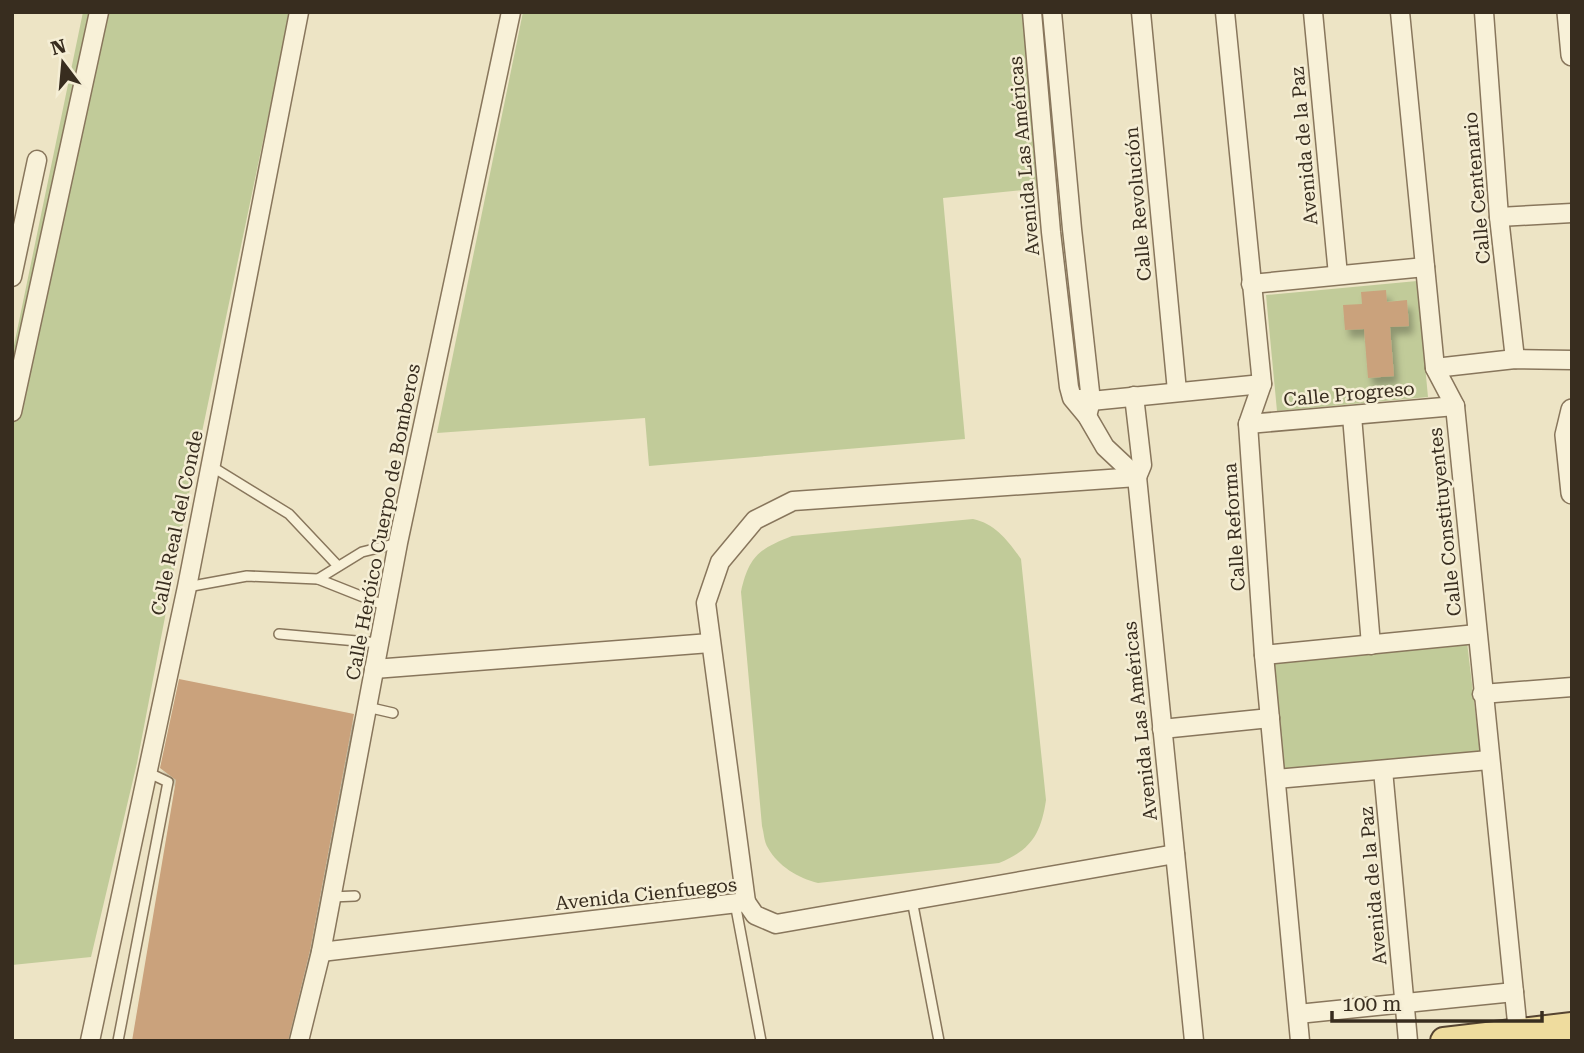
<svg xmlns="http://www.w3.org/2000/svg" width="1584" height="1053" viewBox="0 0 1584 1053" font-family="'Roboto Serif',serif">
<defs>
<filter id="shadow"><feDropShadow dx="4.5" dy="8" stdDeviation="3.5" flood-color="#0004"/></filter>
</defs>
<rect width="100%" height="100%" fill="#ede4c5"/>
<!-- green -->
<g fill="#c1cb99">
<path d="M83,12H290L184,518L137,763L91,957L12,965V355Z"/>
<path d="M523,12H1026L1042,188L943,198L965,439L649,466L645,418L437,433Z"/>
<path d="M1417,281L1428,397L1277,411L1266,295Z"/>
<path d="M973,519C996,524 1008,541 1021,559L1046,800C1041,834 1031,850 999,863L818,883C798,878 778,866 768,848C764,842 764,833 762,826L741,592C749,556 759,549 792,536Z"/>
<path d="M1467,642L1480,752L1283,769L1271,660Z"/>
</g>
<!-- building -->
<g fill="#caa27c" filter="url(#shadow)">
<path d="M1386,290L1387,302L1407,300L1409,326L1390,327L1394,376L1368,378L1364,329L1345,330L1343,305L1362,304L1361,292Z"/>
<path d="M179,679L354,714L310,950L288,1041H132L176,780L160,768Z"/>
</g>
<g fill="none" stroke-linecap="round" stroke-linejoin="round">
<defs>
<g id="service">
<path d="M211,466L289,514L338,566"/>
<path d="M318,579L362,552L398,543"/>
<path d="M187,587L247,576L318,579L386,606"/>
<path d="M279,634L379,643"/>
<path d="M367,707L393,713"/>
<path d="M331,897L355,896"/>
<path d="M912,900L939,1041"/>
<path d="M735,903L761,1041"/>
<path d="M118,1041L168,782L147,772"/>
</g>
<g id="minor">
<path d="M1032,12L1051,232L1069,387L1072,398L1087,416L1105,447L1137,477L1194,1041"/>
<path d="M1052,12L1072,229L1091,401L1087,416"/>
<path d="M1141,12L1177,391"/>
<path d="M1225,12L1262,384L1248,424L1264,655L1300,1041"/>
<path d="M1313,12L1338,275"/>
<path d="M1400,12L1435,368L1455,406L1518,1032"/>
<path d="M1484,12L1499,217L1515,359"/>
<path d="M1499,217L1572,213"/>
<path d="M12,277L37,160"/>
<path d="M1251,284L1425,267"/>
<path d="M1435,368L1515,359L1572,360"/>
<path d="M1079,399L1091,401L1262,384"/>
<path d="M12,412L99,12"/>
<path d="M1352,416L1371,645"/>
<path d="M1248,424L1455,406"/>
<path d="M1264,655L1477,634"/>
<path d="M374,669L710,643"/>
<path d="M1482,694L1572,687"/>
<path d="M1162,729L1270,718"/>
<path d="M1383,770L1408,1041"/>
<path d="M1276,779L1489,760"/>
<path d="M746,902L706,603L720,562L755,520L793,501L1137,477L1142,465L1134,396"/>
<path d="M321,952L746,902L755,915L776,924L1175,854"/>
<path d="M1298,1014L1514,992"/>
<path d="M90,1041L187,587L299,12"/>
<path d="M299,1041L321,952L398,543L511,12"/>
</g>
<g id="tertiary">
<path d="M1568,12L1572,55"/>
<path d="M1572,410L1566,435L1572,493"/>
</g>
<path id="primary" d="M1444,1041L1572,1026"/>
</defs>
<!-- service casing -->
<use href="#service" stroke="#88765c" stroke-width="12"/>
<!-- minor casing -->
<use href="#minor" stroke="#88765c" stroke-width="21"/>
<!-- tertiary casing -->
<use href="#tertiary" stroke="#88765c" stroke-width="24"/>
<!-- primary casing -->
<use href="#primary" stroke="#564430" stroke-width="30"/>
<!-- service -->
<use href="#service" stroke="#f8f1d8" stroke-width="9"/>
<!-- minor -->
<use href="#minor" stroke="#f8f1d8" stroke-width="18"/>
<!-- tertiary -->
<use href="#tertiary" stroke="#f8f1d8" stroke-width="21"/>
<!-- primary -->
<use href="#primary" stroke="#efdc9e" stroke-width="26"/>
</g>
<g text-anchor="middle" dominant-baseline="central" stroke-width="5" stroke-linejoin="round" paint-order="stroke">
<!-- street labels -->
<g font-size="19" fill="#382d1f" stroke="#f5eed5">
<text transform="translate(1304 146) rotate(-95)">Avenida de la Paz</text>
<text transform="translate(1024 156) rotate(-95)">Avenida Las Américas</text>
<text transform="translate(1477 188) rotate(-95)">Calle Centenario</text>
<text transform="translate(1138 204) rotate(-95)">Calle Revolucíón</text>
<text transform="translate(1349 394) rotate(-5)">Calle Progreso</text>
<text transform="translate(383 522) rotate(-79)">Calle Heróico Cuerpo de Bomberos</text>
<text transform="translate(1445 522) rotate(-96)">Calle Constituyentes</text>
<text transform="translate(177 523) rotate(-78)">Calle Real del Conde</text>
<text transform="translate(1234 527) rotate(-94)">Calle Reforma</text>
<text transform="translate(1140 721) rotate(-96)">Avenida Las Américas</text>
<text transform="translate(1373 886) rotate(-95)">Avenida de la Paz</text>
<text transform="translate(646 894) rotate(-6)">Avenida Cienfuegos</text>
</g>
</g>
<!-- border -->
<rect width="1584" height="1053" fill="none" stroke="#382d1f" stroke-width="28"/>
<!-- north arrow -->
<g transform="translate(63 63) rotate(344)" stroke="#f5eed5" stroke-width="5" paint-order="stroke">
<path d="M0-5L12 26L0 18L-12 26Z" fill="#382d1f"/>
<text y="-10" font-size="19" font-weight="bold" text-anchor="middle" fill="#382d1f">N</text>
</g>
<!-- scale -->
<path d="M1332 1011v10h210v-10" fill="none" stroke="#382d1f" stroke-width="3.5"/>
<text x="1342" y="1011" font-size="21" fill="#382d1f" stroke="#f5eed5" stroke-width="5" paint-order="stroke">100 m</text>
</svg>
